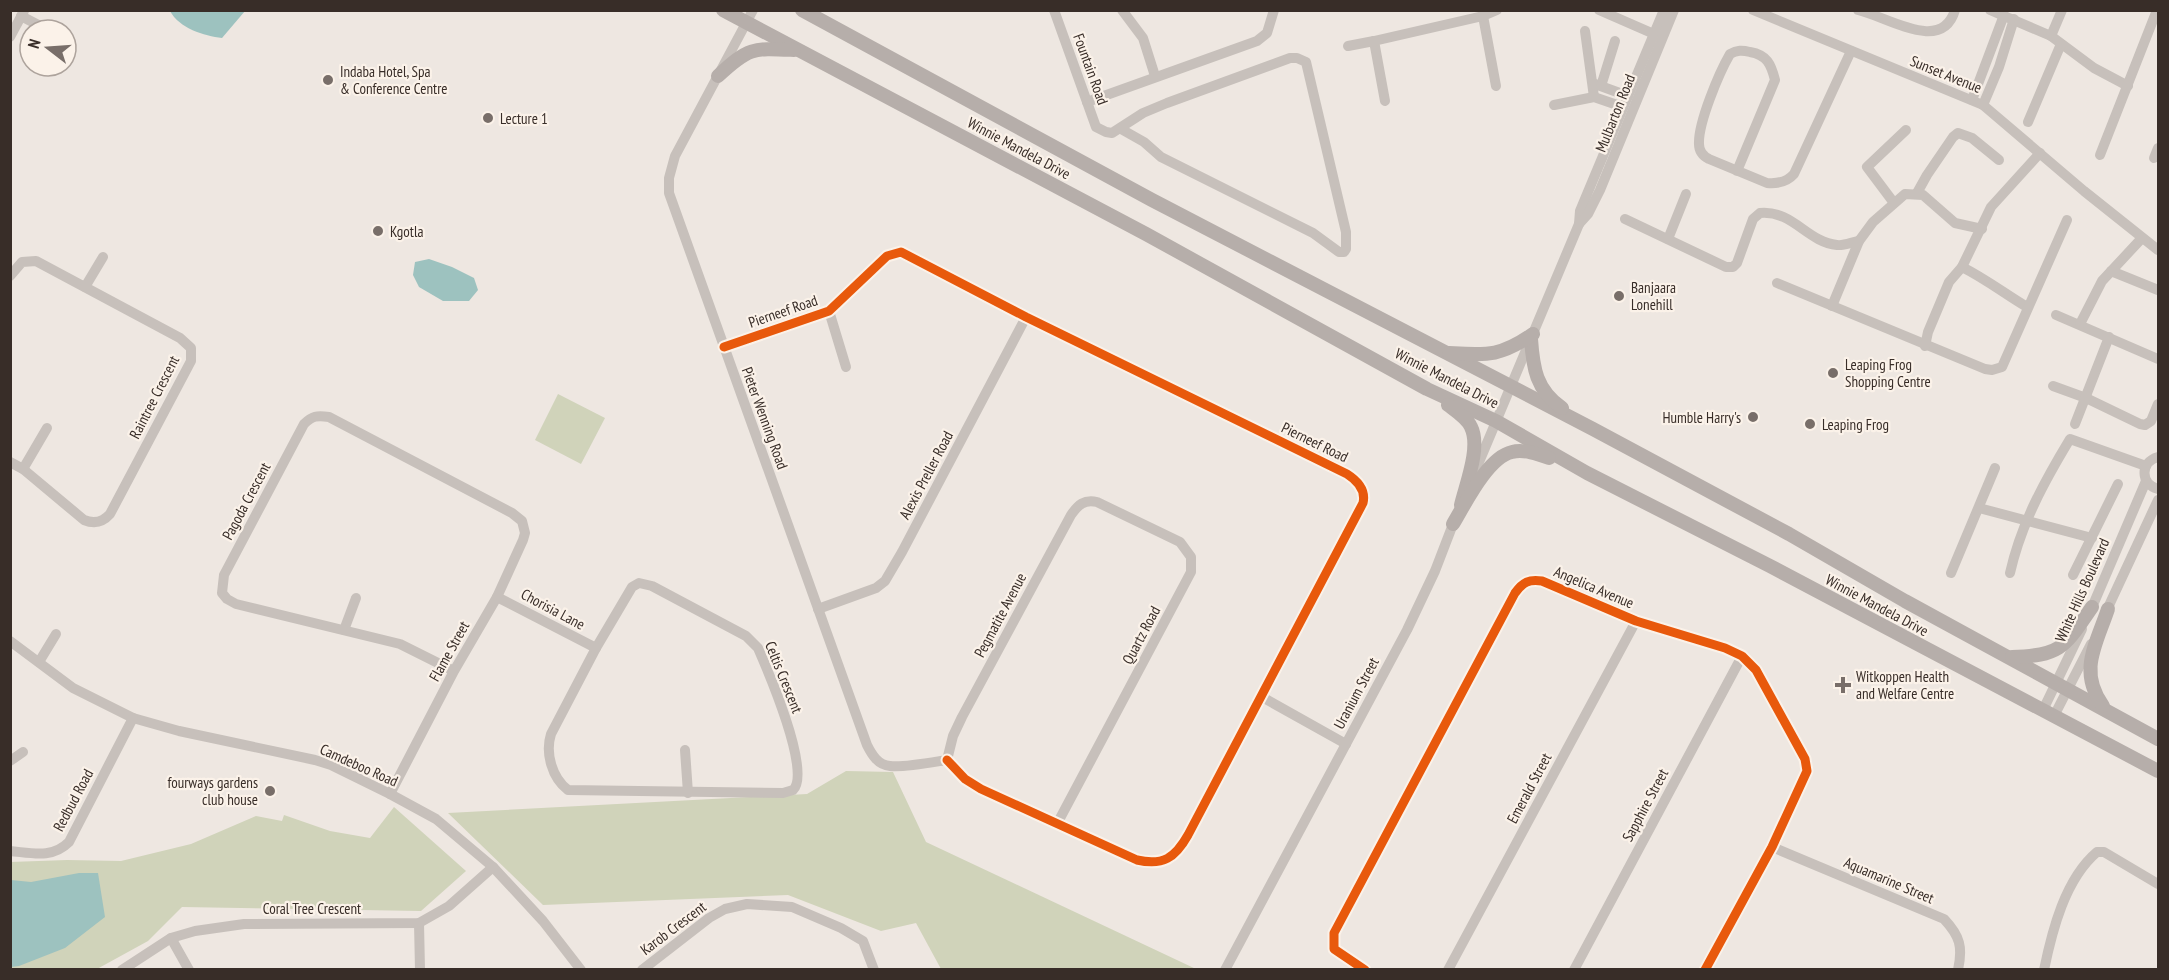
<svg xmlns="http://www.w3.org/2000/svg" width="2169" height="980" viewBox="0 0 2169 980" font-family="'PT Sans Narrow',sans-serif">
<rect width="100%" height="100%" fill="#eee7e1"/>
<!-- green -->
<g fill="#d0d3ba">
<path d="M558,394L605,418L581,464L535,440Z"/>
<path d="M846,771L893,772L926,842L1196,969H941L916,923L881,931L788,895L543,905L448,813L807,794Z"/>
<path d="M394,807L466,871L421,911L182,907L148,941L97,969L11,970L10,862L67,860L121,861L191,844L256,816L282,821L284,815L330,831L370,838Z"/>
</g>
<!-- water -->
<g fill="#9dc2bf">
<path d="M170,11H245L222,38C204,36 179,28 170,11Z"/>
<path d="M429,259L452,267L474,278L478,290L469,301H443L419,287L413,275L415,262Z"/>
<path d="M79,873H98L105,917L65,948L19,966L11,967V880L31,882Z"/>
</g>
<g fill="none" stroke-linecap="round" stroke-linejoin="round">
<!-- minor -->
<g stroke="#c7c0bb" stroke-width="10">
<path d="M753,10L675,156L669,178V193L867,745C872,755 878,765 890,766C902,768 934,762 947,760"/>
<path d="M1054,10L1096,127L1106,132L1112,133L1143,113L1167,103L1290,58H1297L1306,62L1346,232V249L1344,252H1339L1313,233L1161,157L1144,142L1121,129"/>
<path d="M1122,10L1143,38L1155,76"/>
<path d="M1599,10L1654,34"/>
<path d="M1753,10L1983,105L2084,191L2158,250"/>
<path d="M1858,10C1888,17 1942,54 1955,10"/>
<path d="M1990,10L2051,36L2094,68L2128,86"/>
<path d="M21,16L48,30"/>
<path d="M1483,16L1496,86"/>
<path d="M1585,31L1594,97"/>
<path d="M2051,36L2062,10"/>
<path d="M10,37L24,11"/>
<path d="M1374,41L1385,101"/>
<path d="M1348,46L1374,41L1483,16L1497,10"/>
<path d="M1595,84L1628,96"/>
<path d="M1601,86L1615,41"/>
<path d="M1972,100L2004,15"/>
<path d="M1087,102L1257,41L1267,33L1274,10"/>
<path d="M1554,105L1594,97L1623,107"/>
<path d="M1983,105L1999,67L2014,19"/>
<path d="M2028,122L2061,44"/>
<path d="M2100,155L2157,10"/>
<path d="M2154,158L2158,148"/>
<path d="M1737,171L1775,80C1771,64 1767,55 1750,52C1742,50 1737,50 1730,54C1719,73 1698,123 1699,144C1699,151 1703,156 1709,159L1767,183C1778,184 1787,182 1794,174L1851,51"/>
<path d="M1917,193L1927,175L1953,137L1958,133L1972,138L1999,160"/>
<path d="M1894,203L1867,167L1906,130"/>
<path d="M1625,219L1726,267H1733L1737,263L1753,219L1760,213C1793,210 1807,242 1837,245C1844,246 1852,242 1859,241"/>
<path d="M1579,224L1580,211L1585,199L1664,10"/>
<path d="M1668,239L1686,194"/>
<path d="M1962,267C1986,279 2005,294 2027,307"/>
<path d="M2111,271L2158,290"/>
<path d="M10,276L22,262L36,261L180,338L191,348V361L110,514C103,522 94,524 84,520L23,469L10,462"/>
<path d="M1777,283L1985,369L1992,370L2002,367L2067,220"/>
<path d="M85,287L103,257"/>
<path d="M1832,306L1859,241L1873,222L1905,194L1923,195L1955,223L1982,229"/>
<path d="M829,311L846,367"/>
<path d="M2056,315L2158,359"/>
<path d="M2080,324L2102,281L2142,238"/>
<path d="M1925,346L1928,332L1949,282L1962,267L1991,207L2040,153"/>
<path d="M724,347L829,311L887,256L901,252L1026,317L1347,474C1358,481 1366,490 1363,503L1188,835C1175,858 1163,866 1137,860L981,789L965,779L947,760"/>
<path d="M2053,386L2086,398L2140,424L2145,425L2151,421L2158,404"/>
<path d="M2075,424L2109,337"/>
<path d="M2158,457C2140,462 2140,484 2158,489"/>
<path d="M23,469L47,428"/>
<path d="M1474,474L1579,224L1588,214L1600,190L1674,10"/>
<path d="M1979,508L2092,538"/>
<path d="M1951,573L1995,468"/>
<path d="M2010,573C2021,524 2044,482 2070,439L2146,466"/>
<path d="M2073,575L2118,484"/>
<path d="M639,583L652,586L746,636L758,648C768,671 812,773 793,790L783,793L568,790C552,778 545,753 551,734L596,648L632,587Z"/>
<path d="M497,597L596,648"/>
<path d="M818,609L876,588L885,581L902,552L1026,317"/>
<path d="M2090,612L2146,481"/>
<path d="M2105,614L2158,500"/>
<path d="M344,630L356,598"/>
<path d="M10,641L73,688L133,718L179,731L315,760L331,765L390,794L436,819L493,867L543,921L581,970"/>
<path d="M39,662L56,634"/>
<path d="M1262,697L1346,744"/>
<path d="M2043,710L2082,629"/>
<path d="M2054,716L2091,644"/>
<path d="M685,750L688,793"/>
<path d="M947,760L953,736L962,717L1071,515C1078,505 1084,499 1097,502L1180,542L1191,557V572L1057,824"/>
<path d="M10,761L23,752"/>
<path d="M390,794L454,671L497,597L523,540L525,533L522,521L512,513L329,417C317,415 312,416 304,424L224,575L222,593L227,599L236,604L400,644L454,671"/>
<path d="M1772,847L1944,919C1960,936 1963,947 1958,970"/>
<path d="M10,851C32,853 52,859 69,842L133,718"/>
<path d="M419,923L420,970"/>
<path d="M171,938L189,970"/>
<path d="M122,970L171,938L195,931L244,924L419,923L449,906L493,867"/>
<path d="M642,970L709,918L725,909L747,904L792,907L841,928L863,941L874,970"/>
<path d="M1225,970L1407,630L1435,571L1455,519"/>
<path d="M1365,970L1334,949V933L1515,593C1523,582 1529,579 1542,581L1636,621L1725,648L1742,656L1756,670L1805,759L1807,771L1772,847L1705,970"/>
<path d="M1448,970L1636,621"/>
<path d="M1574,970L1742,656"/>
<path d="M2044,970C2052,931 2065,879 2097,852H2104L2158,884"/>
</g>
<!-- major -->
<g stroke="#b6aeaa" stroke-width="14">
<path d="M723,10L1146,234L1427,389L1496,421L1587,473L1770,566L2158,771"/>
<path d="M802,10L1152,200L1593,429L1789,534L1905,601L2158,739"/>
<path d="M718,76C749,47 753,48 794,50"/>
<path d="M1531,339C1533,368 1536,390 1562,408"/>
<path d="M1449,353C1487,355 1500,357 1533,334"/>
<path d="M1448,405C1456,411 1467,418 1471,427C1481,447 1466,484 1461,505"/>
<path d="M1453,524C1465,504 1488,457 1512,452C1524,449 1538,454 1549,458"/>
<path d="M2012,657C2062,656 2065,646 2092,607"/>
<path d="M2103,706C2078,671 2096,645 2108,609"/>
</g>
<defs>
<g id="cycleway">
<path d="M724,347L829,311L887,256L901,252L1026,317L1347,474C1358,481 1366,490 1363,503L1188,835C1175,858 1163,866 1137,860L981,789L965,779L947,760"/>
<path d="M1365,970L1334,949V933L1515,593C1523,582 1529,579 1542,581L1636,621L1725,648L1742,656L1756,670L1805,759L1807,771L1772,847L1705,970"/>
</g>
</defs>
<!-- cycleway casing -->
<use href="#cycleway" stroke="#fbf2e9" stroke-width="13"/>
<!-- cycleway -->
<use href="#cycleway" stroke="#e8590c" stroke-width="9"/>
</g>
<!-- markers -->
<g fill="#786e69" stroke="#fbf2e9" stroke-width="2">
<circle cx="328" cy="80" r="6"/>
<circle cx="488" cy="118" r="6"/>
<circle cx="378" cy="231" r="6"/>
<circle cx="1619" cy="296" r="6"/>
<circle cx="1833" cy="373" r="6"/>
<circle cx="1753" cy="417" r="6"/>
<circle cx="1810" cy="424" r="6"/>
<path d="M1840 676h6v6h6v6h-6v6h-6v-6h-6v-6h6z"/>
<circle cx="270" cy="791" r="6"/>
</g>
<g text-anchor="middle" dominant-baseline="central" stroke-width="4.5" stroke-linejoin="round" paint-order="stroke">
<!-- street labels -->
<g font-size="15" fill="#382d28" stroke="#fbf2e9">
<text transform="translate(1091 69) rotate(70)">Fountain Road</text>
<text transform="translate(1946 74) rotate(22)">Sunset Avenue</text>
<text transform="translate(1615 113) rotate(-68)">Mulbarton Road</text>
<text transform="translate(1019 148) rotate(28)">Winnie Mandela Drive</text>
<text transform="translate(783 311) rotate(-19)">Pierneef Road</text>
<text transform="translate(1447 378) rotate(27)">Winnie Mandela Drive</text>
<text transform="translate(154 397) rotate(-63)">Raintree Crescent</text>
<text transform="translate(765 418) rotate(70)">Pieter Wenning Road</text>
<text transform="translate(1315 442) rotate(26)">Pierneef Road</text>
<text transform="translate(926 475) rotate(-62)">Alexis Preller Road</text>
<text transform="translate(246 501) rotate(-62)">Pagoda Crescent</text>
<text transform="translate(1594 587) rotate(23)">Angelica Avenue</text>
<text transform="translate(2082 590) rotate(-66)">White Hills Boulevard</text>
<text transform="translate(1877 605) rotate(28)">Winnie Mandela Drive</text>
<text transform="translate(553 609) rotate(28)">Chorisia Lane</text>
<text transform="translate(1000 615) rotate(-62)">Pegmatite Avenue</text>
<text transform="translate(1141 635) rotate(-62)">Quartz Road</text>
<text transform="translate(449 651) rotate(-61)">Flame Street</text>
<text transform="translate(784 677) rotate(68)">Celtis Crescent</text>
<text transform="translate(1356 693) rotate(-62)">Uranium Street</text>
<text transform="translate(359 765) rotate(24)">Camdeboo Road</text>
<text transform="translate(1529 788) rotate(-62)">Emerald Street</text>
<text transform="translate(73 800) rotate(-62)">Redbud Road</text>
<text transform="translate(1645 805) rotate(-62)">Sapphire Street</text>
<text transform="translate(1889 880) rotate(23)">Aquamarine Street</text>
<text x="312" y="908">Coral Tree Crescent</text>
<text transform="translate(673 928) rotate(-37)">Karob Crescent</text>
</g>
<!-- poi labels -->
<g font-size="15" fill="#382d28" stroke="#fbf2e9" text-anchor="start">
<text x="340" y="71">Indaba Hotel, Spa<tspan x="340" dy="17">&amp; Conference Centre</tspan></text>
<text x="500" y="118">Lecture 1</text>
<text x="390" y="231">Kgotla</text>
<text x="1631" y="287">Banjaara<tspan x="1631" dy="17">Lonehill</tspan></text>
<text x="1845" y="364">Leaping Frog<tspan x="1845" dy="17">Shopping Centre</tspan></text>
<text x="1741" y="417" text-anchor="end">Humble Harry's</text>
<text x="1822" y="424">Leaping Frog</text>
<text x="1856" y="676">Witkoppen Health<tspan x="1856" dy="17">and Welfare Centre</tspan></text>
<text x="258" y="782" text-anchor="end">fourways gardens<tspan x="258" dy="17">club house</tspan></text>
</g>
</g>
<!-- border -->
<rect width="2169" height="980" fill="none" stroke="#382d28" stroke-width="24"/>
<!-- north arrow -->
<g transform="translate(48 48) rotate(287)"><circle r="28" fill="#fbf2e9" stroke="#ada39c" stroke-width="1.5"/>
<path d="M0-4.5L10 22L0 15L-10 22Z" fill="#786e69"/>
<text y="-9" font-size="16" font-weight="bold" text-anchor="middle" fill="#382d28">N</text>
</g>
</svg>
